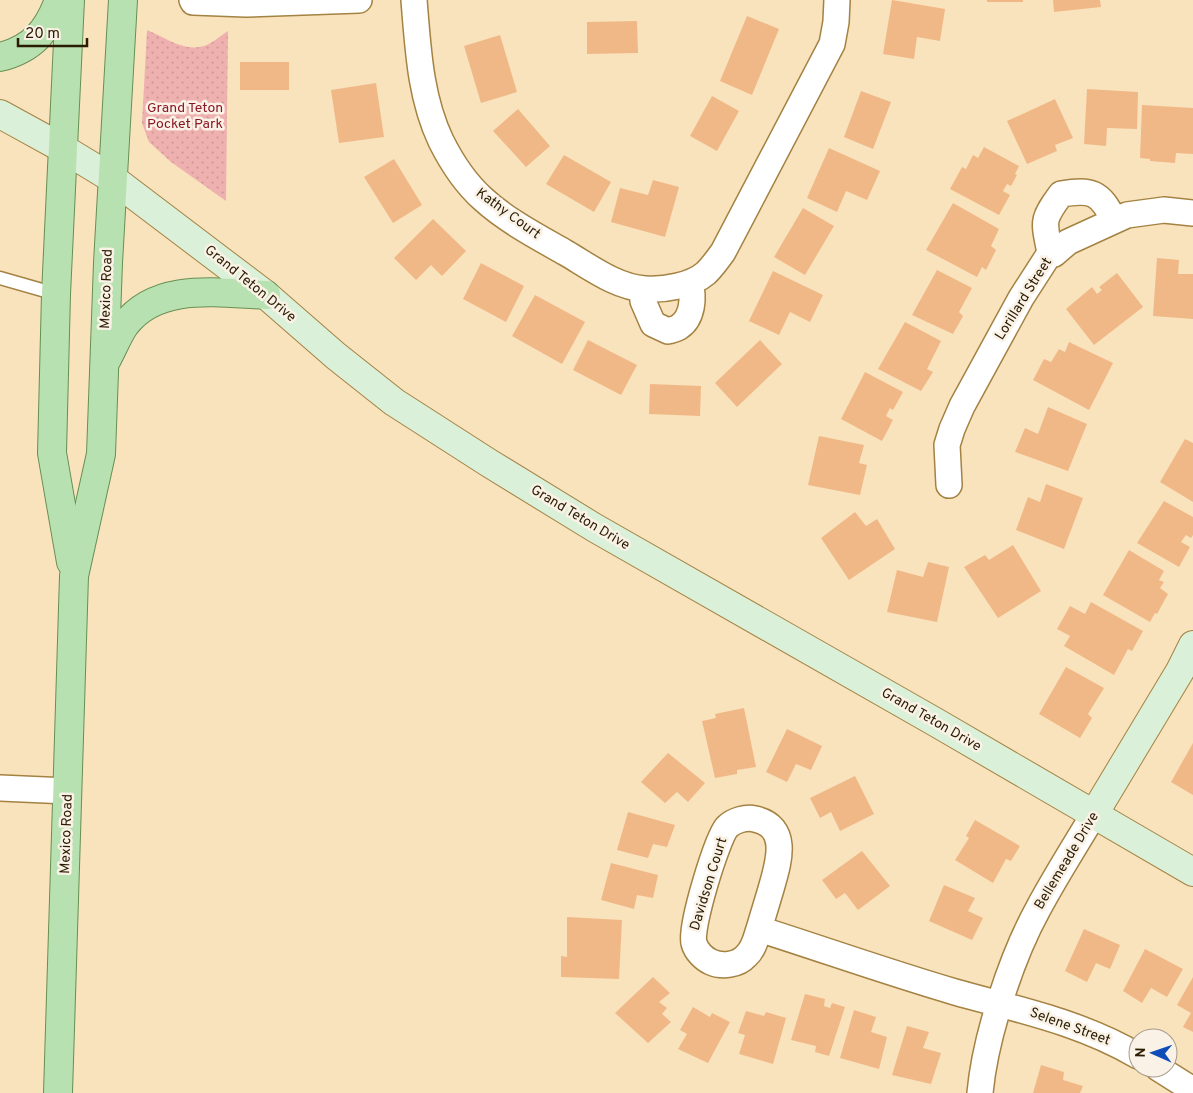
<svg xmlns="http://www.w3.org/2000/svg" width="1193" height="1093" viewBox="0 0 1193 1093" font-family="Overpass,sans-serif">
<defs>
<pattern id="park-dots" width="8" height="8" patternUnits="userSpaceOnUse" patternTransform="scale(1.25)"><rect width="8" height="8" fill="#efb1af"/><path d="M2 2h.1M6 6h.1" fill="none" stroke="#cd9895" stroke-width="1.8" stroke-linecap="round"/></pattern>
</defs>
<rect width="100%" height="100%" fill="#f9e3bd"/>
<!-- park -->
<path fill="url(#park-dots)" d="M147,30C165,37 183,52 204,46C213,43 220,36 228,31L226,201L171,162L149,142L142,123Z"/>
<!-- building -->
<g fill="#f1b887">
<path d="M892,0L945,9L940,41L917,37L914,59L883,54Z"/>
<rect x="987" y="0" width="36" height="2"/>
<path d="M1053,0H1100L1101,7L1054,12Z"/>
<path d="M747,16L779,29L752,95L720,81Z"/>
<path d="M637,21L638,53L587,54V22Z"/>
<path d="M500,35L517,92L481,103L464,46Z"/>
<rect x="240" y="62" width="49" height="28"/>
<path d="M376,83L384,137L339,143L331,90Z"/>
<path d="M1087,89L1138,92L1137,129L1107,128L1106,146L1084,144Z"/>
<path d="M861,91L891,102L873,149L844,137Z"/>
<path d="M712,96L739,111L717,151L690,136Z"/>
<path d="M1055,99L1073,138L1055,145L1057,151L1027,164L1007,121Z"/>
<path d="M1142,105L1193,108V154L1176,153L1175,163L1150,161V159L1140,158Z"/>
<path d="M518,109L550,146L526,167L493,131Z"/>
<path d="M984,147L1019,166L1015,174L1017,175L1011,186L1007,184L1003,191L1010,195L999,215L950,189L962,167L966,169L973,155L978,158Z"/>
<path d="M829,148L880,171L867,200L846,191L837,212L807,198Z"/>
<path d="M564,155L611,182L594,212L546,184Z"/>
<path d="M394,159L422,205L393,223L364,177Z"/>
<path d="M653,180L679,187L665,237L611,222L620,188L648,195Z"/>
<path d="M953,203L999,229L991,246L996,250L986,270L982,267L977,277L926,250Z"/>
<path d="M803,208L834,226L805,275L774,257Z"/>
<path d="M433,219L466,251L442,276L431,265L416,280L394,258Z"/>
<path d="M1157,258L1179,260L1178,274H1193V319L1153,316Z"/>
<path d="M481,263L524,286L506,322L463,299Z"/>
<path d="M937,270L972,288L959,312L963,316L953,334L912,315Z"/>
<path d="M773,271L823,295L810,322L790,312L779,335L749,321Z"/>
<path d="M1117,273L1143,307L1094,345L1066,309L1092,287L1097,294L1102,290L1099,287Z"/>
<path d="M535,295L585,322L562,364L512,336Z"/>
<path d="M905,322L941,341L927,369L933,372L921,391L878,369Z"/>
<path d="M588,340L637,365L621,395L573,370Z"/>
<path d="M760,340L782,364L737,407L715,383Z"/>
<path d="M1069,342L1113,363L1089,410L1033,380L1044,359L1051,362L1059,349L1065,352Z"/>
<path d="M865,372L903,392L893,410L890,408L886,416L893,420L882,441L841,419Z"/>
<path d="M650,384L701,386L700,416L649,414Z"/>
<path d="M1048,407L1087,424L1068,471L1015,452L1025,428L1038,434Z"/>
<path d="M819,436L864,445L859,463L867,465L860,495L808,485Z"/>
<path d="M1185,439L1193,443V502L1160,482Z"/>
<path d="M1046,484L1083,498L1064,549L1016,530L1028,497L1040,502Z"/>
<path d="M1164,501L1193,517V535L1191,538L1186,535L1181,542L1190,547L1179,567L1137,543Z"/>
<path d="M855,512L866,526L877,519L895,549L849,580L821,538Z"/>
<path d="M1013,545L1041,591L998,618L964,567L985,555L989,560Z"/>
<path d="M1129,550L1164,571L1159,580L1164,582L1160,588L1168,594L1157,614L1155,613L1150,622L1103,595Z"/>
<path d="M928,562L949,567L937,622L887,612L897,570L923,577Z"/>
<path d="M1091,602L1143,631L1132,651L1128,649L1114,675L1064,646L1070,636L1057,629L1070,606L1085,614Z"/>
<path d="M1066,667L1104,688L1088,714L1092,718L1080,738L1039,714Z"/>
<path d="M744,708L756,767L737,770V774L715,778L702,721L716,718L715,714Z"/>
<path d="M787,729L822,746L811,770L796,764L787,782L766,772Z"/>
<path d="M1193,743V795L1171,782Z"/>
<path d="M668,753L705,783L688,802L677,792L665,803L641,782Z"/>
<path d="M855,776L874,814L840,831L831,812L820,818L810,798Z"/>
<path d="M628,812L675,825L667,847L653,844L648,858L617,850Z"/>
<path d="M975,820L1020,846L1011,861L1006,859L993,883L955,860L969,838L966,836Z"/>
<path d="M862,851L890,886L858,910L845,893L836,899L822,880Z"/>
<path d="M611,863L658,875L653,898L637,895L634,909L601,900Z"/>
<path d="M944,885L975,898L968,911L983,918L972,940L929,921Z"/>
<path d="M567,917L622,920L619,979L561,977V956L567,957Z"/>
<path d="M1084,929L1120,945L1110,969L1096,963L1087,982L1065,971Z"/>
<path d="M1145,949L1183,969L1167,997L1151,988L1142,1003L1123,991Z"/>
<path d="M653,977L670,993L659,1002L667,1008L662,1014L671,1022L648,1043L615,1013Z"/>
<path d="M1193,977V1032L1183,1027L1191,1013L1177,1005Z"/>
<path d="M805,994L825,999L824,1006L830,1008L832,1003L845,1007L829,1056L815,1052L816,1046L791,1040Z"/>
<path d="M693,1007L710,1017L712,1013L730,1022L708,1063L678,1049L687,1034L680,1030Z"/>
<path d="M854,1010L876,1017L871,1032L887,1037L879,1069L840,1058Z"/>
<path d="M746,1011L764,1016L766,1012L786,1018L773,1064L739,1054L745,1035L738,1033Z"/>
<path d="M907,1026L929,1032L923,1048L941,1053L931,1084L892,1075Z"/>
<path d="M1041,1065L1064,1072L1063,1080L1083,1086L1080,1093H1033Z"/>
</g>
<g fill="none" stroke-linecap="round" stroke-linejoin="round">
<defs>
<path id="lane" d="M0,278L56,294"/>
<g id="street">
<path d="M192,0L193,2L246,4L359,0"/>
<path d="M414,0C418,48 420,97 441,141C452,163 465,183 483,199C507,221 538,237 566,253C590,267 616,287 645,289C664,290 691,286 706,273C712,267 718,259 723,252L832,44L836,22L837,0"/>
<path d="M1050,253C1044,221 1041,221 1061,194C1092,189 1100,192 1114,220"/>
<path d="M642,289L643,301L653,324L668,331C671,330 676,329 679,327C693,318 694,297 690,283"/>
<path d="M949,485L947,445L952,429L962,406L1021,298L1050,253L1054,254L1068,242L1127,215L1164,210L1193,213"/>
<path d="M0,788L68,791"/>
<path d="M759,929C756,938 754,949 746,956C738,965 722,967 711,962C704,959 696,951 694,943C689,930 717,838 727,827C734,820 746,817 755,819C791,827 778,864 771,889C767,902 763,916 759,929C825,950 890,973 955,992C1019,1010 1080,1022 1138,1056"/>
<path d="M1158,1068L1193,1090"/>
<path d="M980,1093C985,1038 1011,958 1038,909C1055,877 1075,846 1094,814"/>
</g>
<g id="secondary">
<path d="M0,114L62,148L113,179L266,295L336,356L394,402L489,463L595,528L937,723L1193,872"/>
<path d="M1094,814L1180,671L1193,645"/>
</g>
<g id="primary">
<path d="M70,0L56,294L52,453L71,562"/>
<path d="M0,57C33,49 48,30 59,0"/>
<path d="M107,359C113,348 118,335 125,325C157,282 219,293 266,295"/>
<path d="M58,1093L74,576L101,454L108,263L123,0"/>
</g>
</defs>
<!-- lane casing -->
<use href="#lane" stroke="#a48242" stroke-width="15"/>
<!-- street casing -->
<use href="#street" stroke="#a48242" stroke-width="28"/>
<!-- secondary casing -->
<use href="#secondary" stroke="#a48242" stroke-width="30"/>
<!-- primary casing -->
<use href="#primary" stroke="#678f52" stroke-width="30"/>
<!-- lane -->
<use href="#lane" stroke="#fff" stroke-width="12"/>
<!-- street -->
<use href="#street" stroke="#fff" stroke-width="25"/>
<!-- secondary -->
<use href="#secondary" stroke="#dbf0d8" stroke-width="28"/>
<!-- primary -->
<use href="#primary" stroke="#b8e1b1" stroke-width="28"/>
</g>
<g text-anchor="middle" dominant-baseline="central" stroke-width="5" stroke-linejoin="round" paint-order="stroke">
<!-- park labels -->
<g font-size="14" fill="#8a1725" stroke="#faf2e6">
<text x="185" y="108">Grand Teton<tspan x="185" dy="16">Pocket Park</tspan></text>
</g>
<!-- street labels -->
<g font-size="14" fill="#2a1c02" stroke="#faf2e6">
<text transform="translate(508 214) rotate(36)">Kathy Court</text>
<text transform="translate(250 284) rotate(39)">Grand Teton Drive</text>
<text transform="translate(107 289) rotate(-88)">Mexico Road</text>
<text transform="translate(1024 299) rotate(-58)">Lorillard Street</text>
<text transform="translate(580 518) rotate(31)">Grand Teton Drive</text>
<text transform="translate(931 720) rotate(30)">Grand Teton Drive</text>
<text transform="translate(67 834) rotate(-88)">Mexico Road</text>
<text transform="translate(1067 861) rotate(-59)">Bellemeade Drive</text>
<text transform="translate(709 884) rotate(-73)">Davidson Court</text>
<text transform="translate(1070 1027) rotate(20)">Selene Street</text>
</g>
</g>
<!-- north arrow -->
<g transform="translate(1153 1053) rotate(272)"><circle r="24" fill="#faf2e6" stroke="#a79c8b"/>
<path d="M0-4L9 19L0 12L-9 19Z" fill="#0e4db8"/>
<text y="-8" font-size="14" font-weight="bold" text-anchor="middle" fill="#2a1c02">N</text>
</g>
<!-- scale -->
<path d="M18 38v8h69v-8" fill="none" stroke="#2a1c02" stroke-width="2.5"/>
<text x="25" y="38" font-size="15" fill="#2a1c02" stroke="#faf2e6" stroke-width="4" paint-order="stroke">20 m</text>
</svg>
